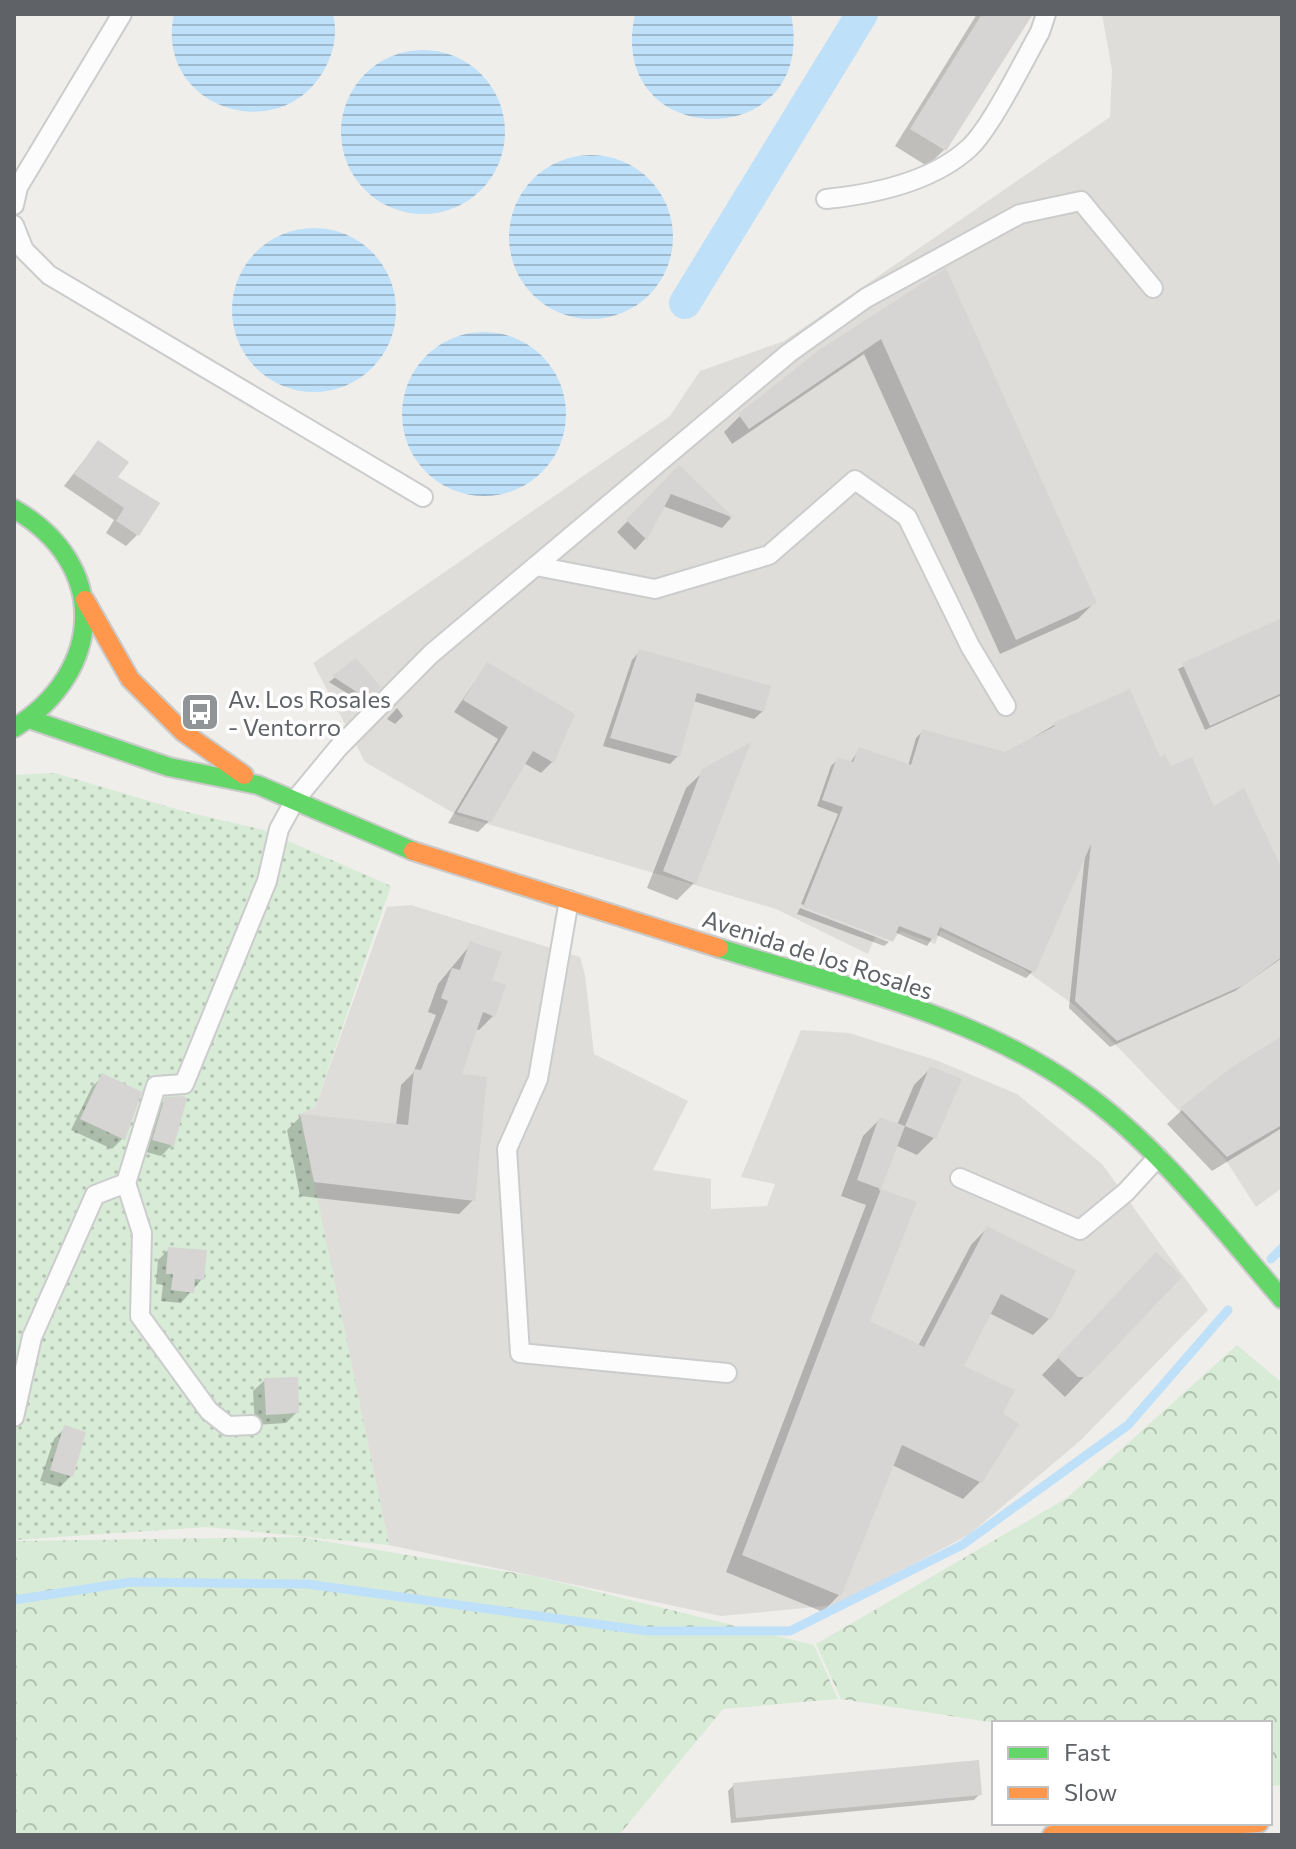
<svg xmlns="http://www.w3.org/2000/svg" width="1296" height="1849" viewBox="0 0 1296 1849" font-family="Commissioner,sans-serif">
<defs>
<pattern id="grass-dots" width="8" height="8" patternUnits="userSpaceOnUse" patternTransform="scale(2)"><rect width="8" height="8" fill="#d8ebd6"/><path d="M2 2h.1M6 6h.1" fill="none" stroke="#b2c2b1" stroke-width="1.8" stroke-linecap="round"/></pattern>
<pattern id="forest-crowns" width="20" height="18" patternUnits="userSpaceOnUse" patternTransform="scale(2)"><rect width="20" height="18" fill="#d8ebd6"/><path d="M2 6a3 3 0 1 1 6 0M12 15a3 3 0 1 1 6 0" fill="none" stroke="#b2c2b1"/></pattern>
<pattern id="water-rules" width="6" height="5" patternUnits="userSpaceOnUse" patternTransform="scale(2)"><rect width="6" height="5" fill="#bfe0f9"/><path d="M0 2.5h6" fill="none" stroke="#9eb9cd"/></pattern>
</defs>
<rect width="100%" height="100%" fill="#efeeea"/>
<!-- industrial -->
<g fill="#dfddda">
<path d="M1102,14H1282V1188L1256,1207L1225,1159L1115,1044L1074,1005L1022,968L941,931L935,944L900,931L893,942L875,937L868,954L776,909L457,815L365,762L313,663L670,416L700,371L784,341L1110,117L1112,70Z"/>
<path d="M411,905L580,957L585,975L594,1054L688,1101L653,1170L711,1179V1209L767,1206L775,1184L741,1177L801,1030L849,1033L936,1060L1017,1094L1102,1164L1208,1310L1081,1440L970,1534L837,1605L721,1616L389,1545L297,1112L315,1107L387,907Z"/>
</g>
<!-- grass -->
<path fill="url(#grass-dots)" d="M55,773L183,811L263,830L391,886L315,1107L300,1114L389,1545L207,1527L14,1540V775Z"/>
<!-- forest -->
<g fill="url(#forest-crowns)">
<path d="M1237,1345L1282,1383V1785L1270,1786V1723H996L841,1699L816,1644L1067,1498Z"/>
<path d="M300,1537L533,1576L814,1645L838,1699L723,1709L619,1835H14V1541Z"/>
</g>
<!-- water -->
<g fill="url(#water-rules)">
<path d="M174,14H333C337,30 335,47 328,62C288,152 153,110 174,14Z"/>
<path d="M635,14H791C820,155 604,153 635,14Z"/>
<circle cx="423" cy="132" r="82"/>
<circle cx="591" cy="237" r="82"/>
<circle cx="314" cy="310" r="82"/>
<circle cx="484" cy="414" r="82"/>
</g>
<!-- shadow -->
<g fill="#0003">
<path d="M977,14H1032L944,150L927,166L895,146Z"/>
<path d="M945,271L1094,603L1078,619L1000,654L864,354L732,444L724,432L740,416Z"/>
<path d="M98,442L137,535L126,546L106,533L114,520L64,486Z"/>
<path d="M679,468L731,518L722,528L663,506L645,539L635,550L617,532Z"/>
<path d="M1282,620V695L1205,730L1178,669Z"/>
<path d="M640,651L763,711L754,719L693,701L678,756L670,764L603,746L632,660Z"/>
<path d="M356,661L379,687L363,703L329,682Z"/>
<path d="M487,664L572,715L552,762L541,773L524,763L489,821L478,832L448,823L498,739L454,712Z"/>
<path d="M397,708L403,716L395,724L387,719Z"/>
<path d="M1054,725L1159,759L1282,874V958L1235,991L1110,1047L1069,1008L1085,855L1033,971L1026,978L935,934L927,946L894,932L891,940L801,904L838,814L817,806L831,766L838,759L850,763L859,750L908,766L916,738L923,731L1005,754Z"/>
<path d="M704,771L694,883L677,900L647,888L686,788Z"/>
<path d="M800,908L889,942L884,946L797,914Z"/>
<path d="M471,944L490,982L493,1016L479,1030L475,1029L460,1076L473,1200L459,1214L300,1196L287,1130L301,1116L396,1126L401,1085L413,1073L436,1015L428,1012L438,984Z"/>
<path d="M1282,1039V1128L1212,1171L1167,1124L1182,1110Z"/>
<path d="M931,1068L934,1138L917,1155L895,1145L879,1190L914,1203L867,1322L918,1346L971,1245L987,1228L1049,1319L1033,1335L989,1313L961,1367L1000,1414L980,1482L963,1499L892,1465L839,1595L823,1612L726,1572L866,1205L841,1196L863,1136L880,1119L897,1125L914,1085Z"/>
<path d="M103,1076L123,1138L112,1149L71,1130L92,1087Z"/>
<path d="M166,1099L172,1145L161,1156L142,1151L155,1111Z"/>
<path d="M169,1249L202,1279L181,1303L161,1301L163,1285L156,1284L158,1260Z"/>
<path d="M1140,1272L1179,1277L1065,1397L1042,1375Z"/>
<path d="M265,1380L297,1412L286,1423L255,1425L253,1391Z"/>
<path d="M65,1428L71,1476L60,1487L40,1481L54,1439Z"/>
<path d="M734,1785L980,1794L974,1800L731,1823L728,1791Z"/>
</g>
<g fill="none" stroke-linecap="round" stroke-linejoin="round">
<!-- stream -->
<g stroke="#bfe0f9" stroke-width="9">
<path d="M1271,1259L1282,1248"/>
<path d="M14,1600L131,1582L307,1584L647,1631H790L962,1545L1128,1425L1228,1310"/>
</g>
<!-- canal -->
<path stroke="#bfe0f9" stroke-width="32" d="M685,303L862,14"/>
</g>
<!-- building -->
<g fill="#d6d5d3">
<path d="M982,14H1033L946,151L910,129Z"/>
<path d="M946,268L1097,603L1016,640L881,339L749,429L738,414L819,350Z"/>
<path d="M98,440L129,462L118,477L160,503L139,536L116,521L124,508L74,474Z"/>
<path d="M679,465L734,518L671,494L647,540L626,520Z"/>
<path d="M1282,618V693L1210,726L1182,663Z"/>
<path d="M639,649L771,686L764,712L697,693L680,757L610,738Z"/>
<path d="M356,658L381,687L369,700L332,676Z"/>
<path d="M487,662L575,714L554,763L533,751L491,822L457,812L508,727L463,700Z"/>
<path d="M1130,689L1160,757L1165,754L1171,766L1192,757L1214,806L1244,788L1282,869V957L1244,985L1117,1041L1075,1001L1091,844L1035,973L940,927L935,940L899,926L893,941L803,907L843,807L822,800L837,757L853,762L859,747L911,765L922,729L1005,752L1055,726L1053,723Z"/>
<path d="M751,742L696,884L663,871L702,769Z"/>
<path d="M470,941L502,952L492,980L506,985L495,1017L483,1012L462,1074L487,1077L475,1201L314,1182L300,1114L408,1125L414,1069L421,1070L448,1001L441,998L452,968L460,970Z"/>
<path d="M1282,1036V1125L1227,1157L1180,1108L1232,1067Z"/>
<path d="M930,1066L962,1079L936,1139L905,1126Z"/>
<path d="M102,1073L142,1092L125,1140L80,1119Z"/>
<path d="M182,1096L187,1098L174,1146L152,1140L165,1097Z"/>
<path d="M879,1117L905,1126L881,1189L857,1180Z"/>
<path d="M881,1189L917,1202L870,1321L924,1347L987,1226L1076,1271L1051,1320L1001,1294L964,1366L1015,1390L1003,1413L1019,1424L982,1483L902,1445L841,1596L742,1555Z"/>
<path d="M168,1247L207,1250L204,1280L195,1279L194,1293L171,1290L173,1274H166Z"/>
<path d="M1156,1252L1182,1277L1087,1377H1078L1057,1357Z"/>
<path d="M298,1377L299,1413L266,1415L264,1378Z"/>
<path d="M64,1425L86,1432L73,1477L50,1470Z"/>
<path d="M979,1760L982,1795L736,1818L733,1783Z"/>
</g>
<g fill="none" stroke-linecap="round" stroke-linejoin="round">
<defs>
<g id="lane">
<path d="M826,199C875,194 932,182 969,148C991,128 1024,60 1040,32L1046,14"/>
<path d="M14,205L18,187L122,14"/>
<path d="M14,225L24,250L49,275L423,497"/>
<path d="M536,566L655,589L769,555L855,480L907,517L970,646L1006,706"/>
<path d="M569,900L538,1079L507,1149L520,1353L727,1373"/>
<path d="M960,1178L1080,1230L1126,1192L1158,1157"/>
<path d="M126,1183L142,1233L140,1316L209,1411L228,1426L252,1425"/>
<path d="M14,1417L32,1337L95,1195L126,1183L156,1086L184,1084L267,881L279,829L295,800L338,748L431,654L789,353L866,298L1020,214L1081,201L1153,288"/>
</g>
<g id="fast">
<path d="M14,509C110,564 105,671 14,728"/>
<path d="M32,720L169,767L258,785L413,851"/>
<path d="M719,948C840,986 975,1014 1080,1090C1159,1146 1219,1226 1282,1299"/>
</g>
<g id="slow">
<path d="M85,600L130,679L183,732L244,775"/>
<path d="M413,851L719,948"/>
<path d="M1052,1835L1259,1823"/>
</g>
</defs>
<!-- lane casing -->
<use href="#lane" stroke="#cbcccc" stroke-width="22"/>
<!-- fast casing -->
<use href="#fast" stroke="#cacacb" stroke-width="22"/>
<!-- slow casing -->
<use href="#slow" stroke="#cacacb" stroke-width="22"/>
<!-- lane -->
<use href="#lane" stroke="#fdfcfc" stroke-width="18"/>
<!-- fast -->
<use href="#fast" stroke="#63d668" stroke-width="18"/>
<!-- slow -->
<use href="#slow" stroke="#ff974d" stroke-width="18"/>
</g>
<!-- icons -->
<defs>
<symbol id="bus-square" viewBox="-11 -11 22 22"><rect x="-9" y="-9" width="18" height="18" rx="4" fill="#919496" stroke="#fff"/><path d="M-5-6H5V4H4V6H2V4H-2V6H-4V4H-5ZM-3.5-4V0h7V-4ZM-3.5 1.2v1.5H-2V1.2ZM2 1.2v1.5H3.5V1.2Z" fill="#fff"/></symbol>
</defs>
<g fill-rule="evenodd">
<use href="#bus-square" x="178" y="690" width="44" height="44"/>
</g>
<g text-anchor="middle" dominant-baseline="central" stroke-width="7" stroke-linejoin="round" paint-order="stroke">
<!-- poi labels -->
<g font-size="24" fill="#5f6368" stroke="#fff" text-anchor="start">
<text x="228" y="698">Av. Los Rosales<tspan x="228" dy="28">- Ventorro</tspan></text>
</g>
<!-- street labels -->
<g font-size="24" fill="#5f6368" stroke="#fff">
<text transform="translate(818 954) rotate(18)">Avenida de los Rosales</text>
</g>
</g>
<!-- border -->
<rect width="1296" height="1849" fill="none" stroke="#5f6368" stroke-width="32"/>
<!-- legend -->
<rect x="992" y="1721" width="280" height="104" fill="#ffffff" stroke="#bfc1c3" stroke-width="2"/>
<rect x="1008" y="1747" width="40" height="12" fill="#63d668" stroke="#bfc1c3" stroke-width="2"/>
<text x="1064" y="1761" font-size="24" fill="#5f6368">Fast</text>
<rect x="1008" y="1787" width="40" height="12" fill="#ff974d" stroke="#bfc1c3" stroke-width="2"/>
<text x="1064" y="1801" font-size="24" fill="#5f6368">Slow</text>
</svg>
